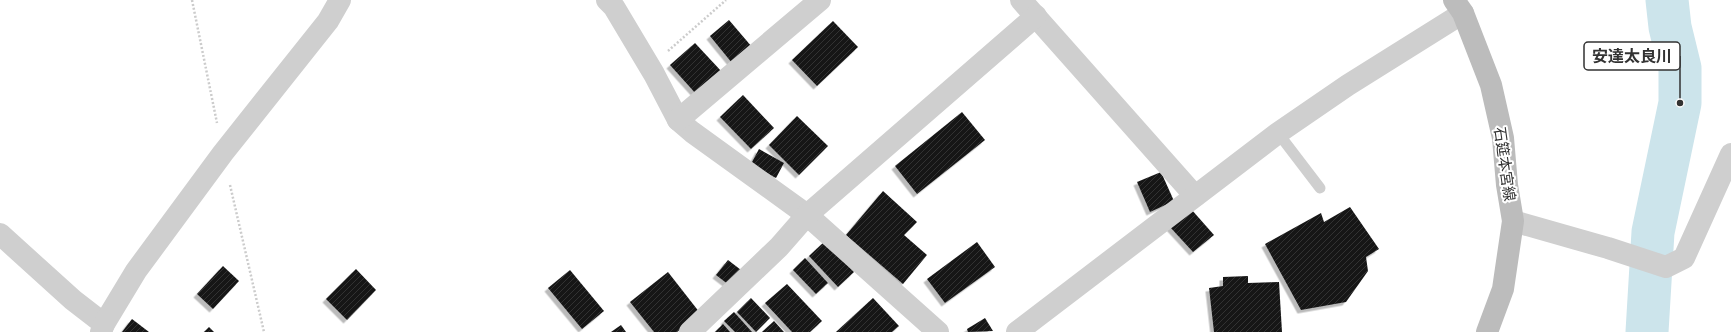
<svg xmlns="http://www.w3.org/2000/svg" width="1731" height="332" viewBox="0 0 1731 332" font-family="Mulish,'Noto Sans JP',sans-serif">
<defs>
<pattern id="building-hatch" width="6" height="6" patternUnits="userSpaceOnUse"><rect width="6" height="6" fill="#191919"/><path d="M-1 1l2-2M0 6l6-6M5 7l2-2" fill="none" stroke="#323232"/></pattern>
<filter id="shadow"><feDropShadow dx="-3.5" dy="3.5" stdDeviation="0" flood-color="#0004"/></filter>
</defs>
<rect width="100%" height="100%" fill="#fff"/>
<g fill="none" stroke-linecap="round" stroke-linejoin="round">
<!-- river -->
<path stroke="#cce4eb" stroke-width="43" d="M1647,332L1653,232L1680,103V68L1670,27L1667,0"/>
</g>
<!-- building -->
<g fill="url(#building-hatch)" filter="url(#shadow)">
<path d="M729,20L752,47L732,63L710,36Z"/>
<path d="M833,21L858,47L817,86L792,60Z"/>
<path d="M695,43L722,72L697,95L670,65Z"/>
<path d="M743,95L774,128L751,149L720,117Z"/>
<path d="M962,112L985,140L917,194L895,166Z"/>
<path d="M797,116L828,146L799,175L769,145Z"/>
<path d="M759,149L784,163L776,178L751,164Z"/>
<path d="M1161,172L1174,201L1150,212L1137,182Z"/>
<path d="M883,191L917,222L904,235L927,255L903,284L846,235Z"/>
<path d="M1350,207L1379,249L1366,257L1368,271L1346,302L1301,310L1265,244L1321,213L1324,222Z"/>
<path d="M1191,209L1214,235L1193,252L1170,227Z"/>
<path d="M825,241L854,272L838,287L809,256Z"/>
<path d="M977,242L995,267L945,303L927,279Z"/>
<path d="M805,258L828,283L816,294L793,270Z"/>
<path d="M728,260L741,270L729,285L716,275Z"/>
<path d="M223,266L239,281L213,309L197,294Z"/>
<path d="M356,269L376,290L347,320L326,299Z"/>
<path d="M570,270L604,311L582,329L548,288Z"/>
<path d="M668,272L700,313L677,332H654L630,302Z"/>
<path d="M1248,276V283L1279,282L1282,332H1214L1209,288L1223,286V277Z"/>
<path d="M787,284L822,321L810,332H792L765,303Z"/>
<path d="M751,298L770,318L756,332L737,312Z"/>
<path d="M873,298L899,326L892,332H836Z"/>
<path d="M734,312L752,332H735L724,321Z"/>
<path d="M985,318L993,331L968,332L967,329Z"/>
<path d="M132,319L149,332H122Z"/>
<path d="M774,321L784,332H762Z"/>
<path d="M723,324L730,332H715Z"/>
<path d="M621,325L626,332H611Z"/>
<path d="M209,327L214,332H204Z"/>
</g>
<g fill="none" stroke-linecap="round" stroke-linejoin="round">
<!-- path -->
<g stroke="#ccc" stroke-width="2.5" stroke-dasharray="2 2" stroke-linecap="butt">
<path d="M192,0L217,123"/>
<path d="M668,51L726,0"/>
<path d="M230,185L264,332"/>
</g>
<!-- lane -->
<path stroke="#cfcfcf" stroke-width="11" d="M1278,133L1320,188"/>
<!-- street -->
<g stroke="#cfcfcf" stroke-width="22">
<path d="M607,0L614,7L654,74L678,120L692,132L807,215L938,332"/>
<path d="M1021,0L1195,196"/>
<path d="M678,120L820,0"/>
<path d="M1513,221L1608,248L1666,267L1684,258L1731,154"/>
<path d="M0,234L73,300L104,324L101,332"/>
<path d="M104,324L136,271L223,153L328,21L340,0"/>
<path d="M690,332L779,247L807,215L1036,16"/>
<path d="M1017,332L1278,133L1348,85L1463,13"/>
</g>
<!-- secondary -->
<path stroke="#bcbcbc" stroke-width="22" d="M1454,0L1463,13L1491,85L1503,138L1507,185L1513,221L1503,289L1487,332"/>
</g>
<g text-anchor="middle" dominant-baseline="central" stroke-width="4" stroke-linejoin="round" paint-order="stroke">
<!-- street labels -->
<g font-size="15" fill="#323232" stroke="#fff">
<text transform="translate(1505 164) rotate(82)">石筵本宮線</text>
</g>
</g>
<!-- callouts -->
<path fill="none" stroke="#323232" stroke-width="1.5" d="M1680 103L1680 56"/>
<circle fill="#323232" stroke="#fff" stroke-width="1.5" cx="1680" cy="103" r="4"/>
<rect fill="#fff" stroke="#323232" stroke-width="1.5" x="1584" y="42" width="96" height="28" rx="4"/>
<g font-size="16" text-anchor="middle" font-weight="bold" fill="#323232">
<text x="1632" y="62">安達太良川</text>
</g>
</svg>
